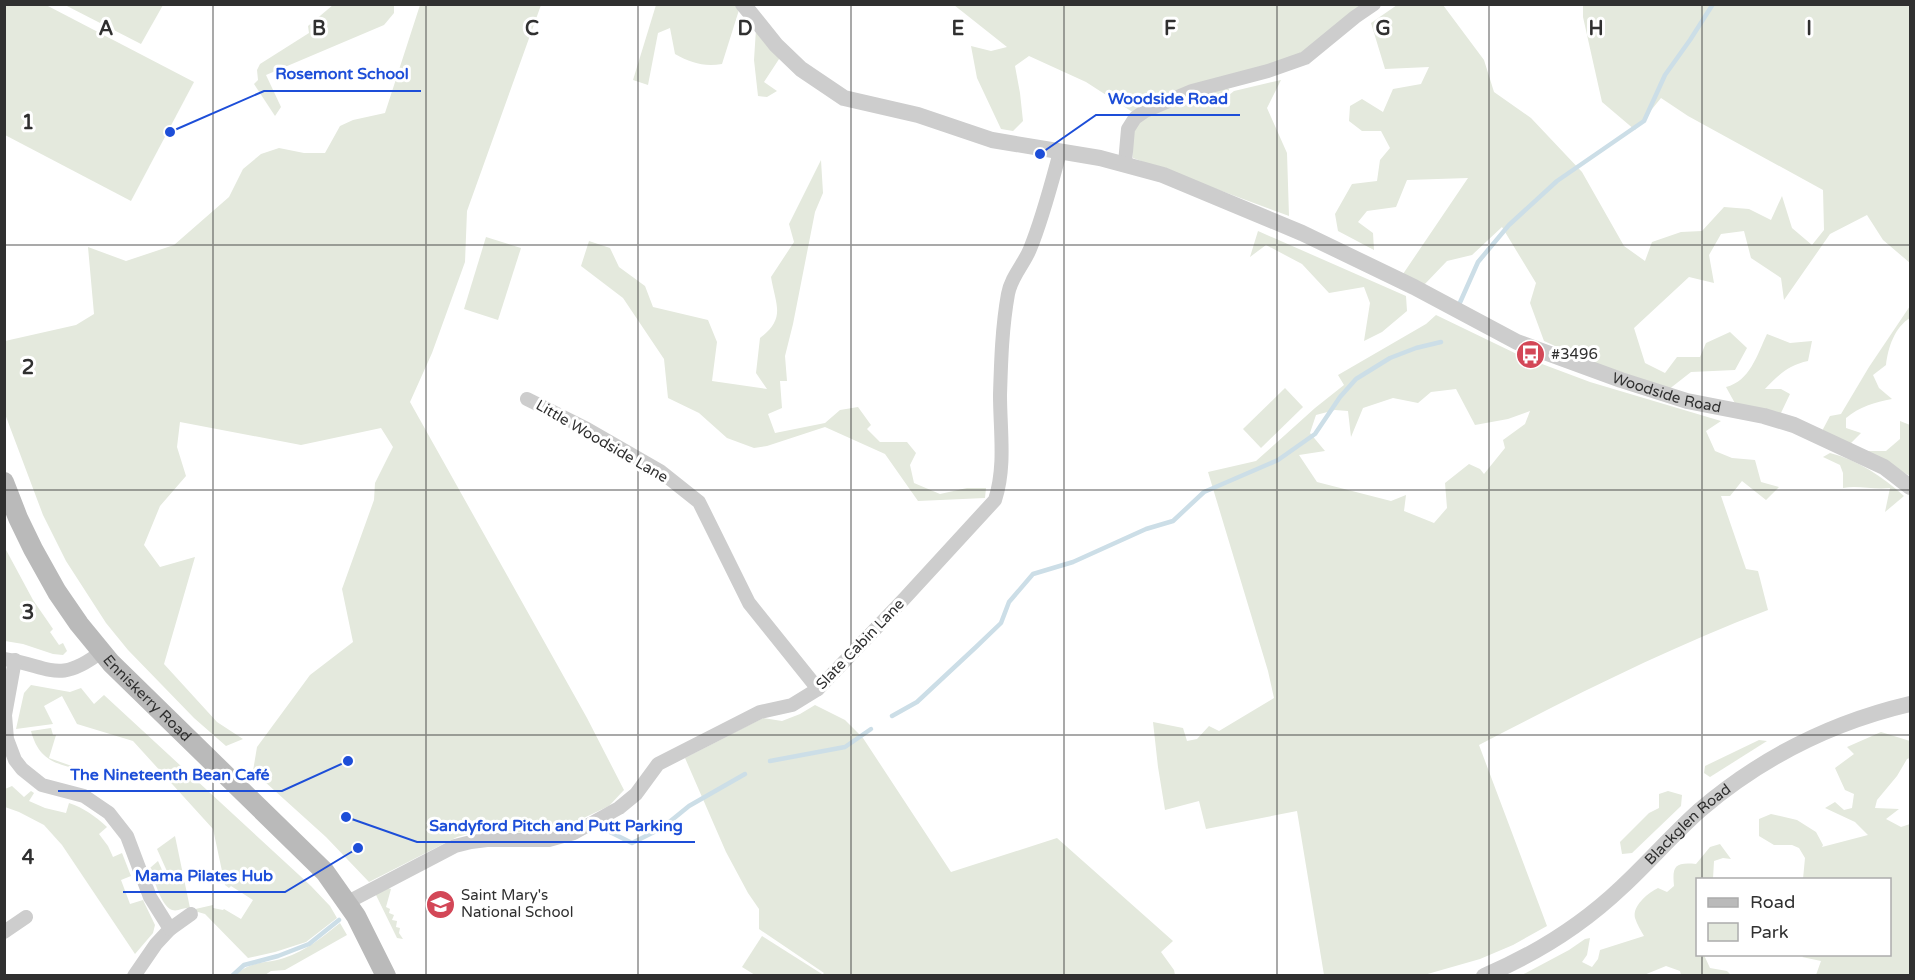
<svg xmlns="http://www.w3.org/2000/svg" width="1915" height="980" viewBox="0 0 1915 980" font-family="'Varela Round',sans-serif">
<rect width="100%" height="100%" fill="#fff"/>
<!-- green -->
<g fill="#e4e9dd" fill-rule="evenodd">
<path d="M4,5H46L194,82L131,201L5,135Z"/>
<path d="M65,5L163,4V5L141,44Z"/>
<path d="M333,5H394V13L384,25L266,75L281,107L275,116L254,84L258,80L257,70L260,64L309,33L308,26Z"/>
<path d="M420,5H541L467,211L465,262L432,353L410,402L587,718L624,790L609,806L554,832L537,833L492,832L472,833L457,837L369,882L326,837L253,771L257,747L310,675L353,642L342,589L374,500L375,483L393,447L381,428L301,445L180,422L177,447L186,476L160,506L144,545L160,567L195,557L164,664L217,722L243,739L226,746L194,718L128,650L106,623L66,561L43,515L5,414V341L76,325L94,314L88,247L126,261L174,245L229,197L243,169L261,154L279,148L304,153H325L340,126L353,120L385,113Z"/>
<path d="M656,5H735L739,10L722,64C704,67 691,63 675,54L670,28L658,33L648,85L633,80Z"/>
<path d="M954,5H1361L1307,49L1277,66L1134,113L1086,82L1029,56L1015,66L1020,93L1023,121L1013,131L1001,129L977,78L971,46L991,51L1007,47Z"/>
<path d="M1397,5H1443L1484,60L1494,92L1531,118L1582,172L1624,246L1645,261L1652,242L1681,232L1702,231L1724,207L1749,209L1771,220L1782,196L1792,228L1812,245L1824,230L1823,190L1688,116L1661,98L1635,130L1602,102L1583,17V5H1910V263L1883,240L1867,215L1830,234L1784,300L1781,278L1751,258L1744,231L1721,234L1709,255L1714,283L1689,277L1634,328L1645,363L1665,373L1677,357H1700L1706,343L1730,332L1747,348L1735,370L1691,372L1668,390L1632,381L1544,341L1530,303L1536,283L1502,227L1472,255L1447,261L1423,286L1403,274L1468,178L1407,180L1396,207L1367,211L1358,222L1373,233L1374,250L1338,231L1335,214L1352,184L1377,181L1380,160L1390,148L1381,131H1362L1349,121L1350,106L1362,99L1383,112L1393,89L1421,84L1429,67L1385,69L1371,23Z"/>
<path d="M756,29L781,56L764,82L777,91L767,97L758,96L754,60Z"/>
<path d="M1281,80L1267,108L1287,153L1289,216L1133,158L1132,135L1138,121L1217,87L1229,89V95L1234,91Z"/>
<path d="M821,160L823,193L815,212L793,324L785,356L787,381H780L782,408L768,414L775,433L825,423L840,410L858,407L871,425L867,429L880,442H907L916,453L910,465L914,483L940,494L967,488H986L985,498L918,501L885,454L825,427L767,446L754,448L727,438L699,413L668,398L664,359L623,298L581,266L589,241L610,248L619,267L645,286L653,307L708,320L717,342L712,381L767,389L756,373L760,338C786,318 776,306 771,277L794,242L789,224Z"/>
<path d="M1258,231L1406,296L1407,311L1382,332L1364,341L1370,303L1364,287L1329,293L1302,264L1266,245L1250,257Z"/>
<path d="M486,237L521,248L498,320L464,309Z"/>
<path d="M1910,306V318C1895,327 1888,347 1886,365L1873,375L1879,388L1892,399C1875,402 1859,407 1846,418V428L1861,433L1850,444L1822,431L1830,416L1841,414L1869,367Z"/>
<path d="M1436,315L1523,357L1590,382L1721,421L1706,431L1715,451L1732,458L1755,460L1761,482L1779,487L1766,500L1742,481L1730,496H1721L1746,569L1758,571L1768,610C1668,648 1573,696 1479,745L1547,926L1513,945L1480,959L1424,975H1324L1297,811L1206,829L1199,801L1165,810L1158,767L1153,722L1183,728L1187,741L1197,739L1209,726L1219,731L1274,698L1268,671L1208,472L1256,461L1315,408L1344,385L1338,375L1426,324ZM1456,389L1475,425L1508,419L1530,411L1525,424L1503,440L1505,448L1484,474L1480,469L1469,464L1445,483L1447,508L1434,523L1404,511L1406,495L1391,501L1317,482L1299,455L1325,451L1310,433L1316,415L1335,410L1348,411L1351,437L1363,408L1393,398L1418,403L1431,392Z"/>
<path d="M1767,334L1790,343L1812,341L1808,361C1789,365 1778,375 1765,389H1781L1790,394L1780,415L1737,407L1726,387C1750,381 1757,355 1767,334Z"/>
<path d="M1285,388L1303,407L1261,448L1243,429Z"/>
<path d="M1900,421L1910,425V476L1865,451H1886L1900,439Z"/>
<path d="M1830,453C1858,460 1883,477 1904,496L1885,512L1890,488C1873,490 1858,485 1843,488V473L1840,465L1823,457Z"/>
<path d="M5,548L33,600L53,629L50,632L59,645L63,643L67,651L63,655L53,654L23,644L5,641Z"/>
<path d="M31,685L70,692L81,688L94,704L104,695L311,886L330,906L337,918L306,942L275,952L248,958L205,914L191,910L213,905V908L223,910L224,909L241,919L253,900L231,886L229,888L225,885L213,829L133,741L77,724L62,696L44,706L53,724L16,729L24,693Z"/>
<path d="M815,705L845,720L863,738L951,872L1057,838L1173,941L1161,952L1174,970L1175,975H822L824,973L759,929V909L748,893L726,852L685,758L763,718L782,721L800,714Z"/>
<path d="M51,728L53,735H56L49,758L86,771C59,765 39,762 31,731Z"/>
<path d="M1881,732L1910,741V758L1907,759L1897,776L1877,800L1875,808L1899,809L1886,819L1901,827L1910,824V975H1816L1821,961L1802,957L1805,955L1890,954V880L1803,879L1805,858L1799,848L1792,845H1774L1759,836V819L1771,814L1797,820L1816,832L1823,845L1822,847L1868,835L1855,822L1825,808L1835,802L1844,810L1852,808L1854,794L1845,790L1835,768L1854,754L1847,747Z"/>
<path d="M1759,740L1767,741L1710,777L1704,773L1705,766Z"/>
<path d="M12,786L24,797L31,791L34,793L29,801L45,808L66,813L69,803C84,808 95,816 107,827L99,834L108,846L113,857L122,853L131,876L121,880L130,904L143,900L155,925L153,933L135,954L62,845L44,825L19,812L5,807V789Z"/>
<path d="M1668,791L1682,795L1681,806L1632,853L1622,854L1620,842L1649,813L1659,808V794Z"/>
<path d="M175,836L190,908C184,907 178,912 172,910C161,906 154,879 150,868L158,861L166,879L170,878L157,849Z"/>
<path d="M1720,844L1731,859L1723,858L1714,861L1713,879L1698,880V954L1704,955L1710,968L1727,971L1731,975H1681L1680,971L1666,966L1644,975H1522L1569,950L1585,939L1590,938L1587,955L1582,962L1592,967L1598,959L1600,950L1644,936C1641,931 1637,924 1635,918C1632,906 1648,893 1658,888L1667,892L1674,886C1672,866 1675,862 1696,864L1710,847Z"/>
<path d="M385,887L391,889L386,907L390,909L389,913L394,915L392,920L397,921L396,927L400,928L399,933L403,939L397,938L376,895V893Z"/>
<path d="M340,923L347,935L285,970L271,971L265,975H235C255,959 262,965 284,958C306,951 322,937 340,923Z"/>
<path d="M762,936L822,974L821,975H755L742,967Z"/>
</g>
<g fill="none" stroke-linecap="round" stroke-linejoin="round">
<!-- stream -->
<g stroke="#ccdee7" stroke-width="4.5">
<path d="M1458,307L1478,262L1509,225L1557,181L1644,121L1665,75L1690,40L1713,4"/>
<path d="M892,716L917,702L976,647L1001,623L1009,602L1033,574L1073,562L1146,529L1173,521L1204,492L1278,460L1315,434L1340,397L1356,379L1390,358L1416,348L1441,342"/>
<path d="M770,761L845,747L871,729"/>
<path d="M610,832L632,843L662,828L689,806L745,774"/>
<path d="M232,976L244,965L278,956L309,944L339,920"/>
</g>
<!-- minor -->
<g stroke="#cdcdcd" stroke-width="14">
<path d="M1125,163L1128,129L1135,118L1145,111L1192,91L1268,71L1305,58L1355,17L1374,4"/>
<path d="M527,399L587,429L660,471L699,502L749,603L818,689"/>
<path d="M4,659C50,666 58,685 101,652"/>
<path d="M15,660L5,715L7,739L15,760L22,769L42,785L84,796L109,813L127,836L150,897L170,929L156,944L134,976"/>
<path d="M348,902L455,846L471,842L487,840H549L574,833L619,808L636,794L658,764L760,712L792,705L818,689L904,599L995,500C1006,466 1000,430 1000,395C1001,362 1002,327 1008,294C1011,277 1024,264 1030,249C1043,217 1051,185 1060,152"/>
<path d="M170,929L191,914"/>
<path d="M4,932L26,917"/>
</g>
<!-- tertiary -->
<g stroke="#cdcdcd" stroke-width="16">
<path id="s1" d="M743,4L776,45L801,69L844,98L918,115L992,140L1100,158L1163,175L1302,233L1414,287L1517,342L1621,380L1687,401L1764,416L1794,425L1884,467L1910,487"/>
<path id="s2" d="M1484,976C1536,954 1581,926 1622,887C1649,862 1673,834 1700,810C1761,758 1833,722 1910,704"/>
</g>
<!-- secondary -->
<path stroke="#bababa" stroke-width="20" id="s3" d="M4,482L18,518L33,549L57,592L79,624L111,663L325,872L356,916L386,976"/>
</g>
<!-- grid -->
<path fill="none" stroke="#303030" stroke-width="1.5" stroke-opacity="0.55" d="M213,4V976M426,4V976M638,4V976M851,4V976M1064,4V976M1277,4V976M1489,4V976M1702,4V880M4,245H1910M4,490H1910M4,735H1910M1702,954V976"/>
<!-- icons -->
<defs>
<symbol id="bus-disc" viewBox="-11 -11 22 22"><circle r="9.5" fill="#d34757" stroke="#fff"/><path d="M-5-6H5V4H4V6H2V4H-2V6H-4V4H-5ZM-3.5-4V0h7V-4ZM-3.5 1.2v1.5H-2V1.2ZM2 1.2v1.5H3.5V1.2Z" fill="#fff"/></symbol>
<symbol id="school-disc" viewBox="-11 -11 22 22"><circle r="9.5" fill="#d34757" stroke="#fff"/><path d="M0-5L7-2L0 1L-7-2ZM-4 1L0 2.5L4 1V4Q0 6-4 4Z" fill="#fff"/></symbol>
</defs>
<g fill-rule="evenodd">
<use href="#bus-disc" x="1514" y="338" width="33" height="33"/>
<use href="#school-disc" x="424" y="888" width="33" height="33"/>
</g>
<g text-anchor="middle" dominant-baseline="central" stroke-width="6" stroke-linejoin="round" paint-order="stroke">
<!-- poi labels -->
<g font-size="15" fill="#303030" stroke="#fff" text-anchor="start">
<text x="1551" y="354">#3496</text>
<text x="461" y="895">Saint Mary's<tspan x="461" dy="17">National School</tspan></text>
</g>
<!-- street labels -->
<g font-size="15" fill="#303030" stroke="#fff">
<text stroke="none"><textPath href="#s1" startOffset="1018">Woodside Road</textPath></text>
<text transform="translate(602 441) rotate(30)">Little Woodside Lane</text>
<text transform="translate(860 644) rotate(-46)">Slate Cabin Lane</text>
<text stroke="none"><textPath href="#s3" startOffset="262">Enniskerry Road</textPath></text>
<text stroke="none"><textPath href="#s2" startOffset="256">Blackglen Road</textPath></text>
</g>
</g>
<g font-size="20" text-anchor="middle" font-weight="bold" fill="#303030" stroke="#fff" stroke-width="6" stroke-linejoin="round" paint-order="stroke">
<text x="106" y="35">A</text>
<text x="319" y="35">B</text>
<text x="532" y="35">C</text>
<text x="745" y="35">D</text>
<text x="958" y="35">E</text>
<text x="1170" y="35">F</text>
<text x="1383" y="35">G</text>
<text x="1596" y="35">H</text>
<text x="1809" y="35">I</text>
<text x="28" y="129">1</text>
<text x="28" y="374">2</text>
<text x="28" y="619">3</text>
<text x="28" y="864">4</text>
</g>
<!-- callouts -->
<path fill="none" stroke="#1d4ed8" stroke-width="2" d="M170 132L264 91H421M1040 154L1096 115H1240M348 761L282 791H58M346 817L417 842H695M358 848L285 892H123"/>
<g fill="#1d4ed8" stroke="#fff" stroke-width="2">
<circle cx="170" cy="132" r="6"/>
<circle cx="1040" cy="154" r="6"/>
<circle cx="348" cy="761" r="6"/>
<circle cx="346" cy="817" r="6"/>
<circle cx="358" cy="848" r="6"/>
</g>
<g font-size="16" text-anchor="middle" font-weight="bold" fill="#1d4ed8" stroke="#fff" stroke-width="6" stroke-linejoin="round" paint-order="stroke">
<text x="342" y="79">Rosemont School</text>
<text x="1168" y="104">Woodside Road</text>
<text x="170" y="780">The Nineteenth Bean Café</text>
<text x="556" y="831">Sandyford Pitch and Putt Parking</text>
<text x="204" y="881">Mama Pilates Hub</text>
</g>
<!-- border -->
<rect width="1915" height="980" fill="none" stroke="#303030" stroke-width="12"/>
<!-- legend -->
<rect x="1696" y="878" width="195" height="78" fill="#ffffff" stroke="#acacac" stroke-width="1.5"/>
<rect x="1708" y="898" width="30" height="9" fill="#bababa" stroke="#acacac" stroke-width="1.5"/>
<text x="1750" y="908" font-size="18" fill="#303030">Road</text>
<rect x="1708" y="923" width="30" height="18" fill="#e4e9dd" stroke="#acacac" stroke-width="1.5"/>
<text x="1750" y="938" font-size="18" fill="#303030">Park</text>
</svg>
